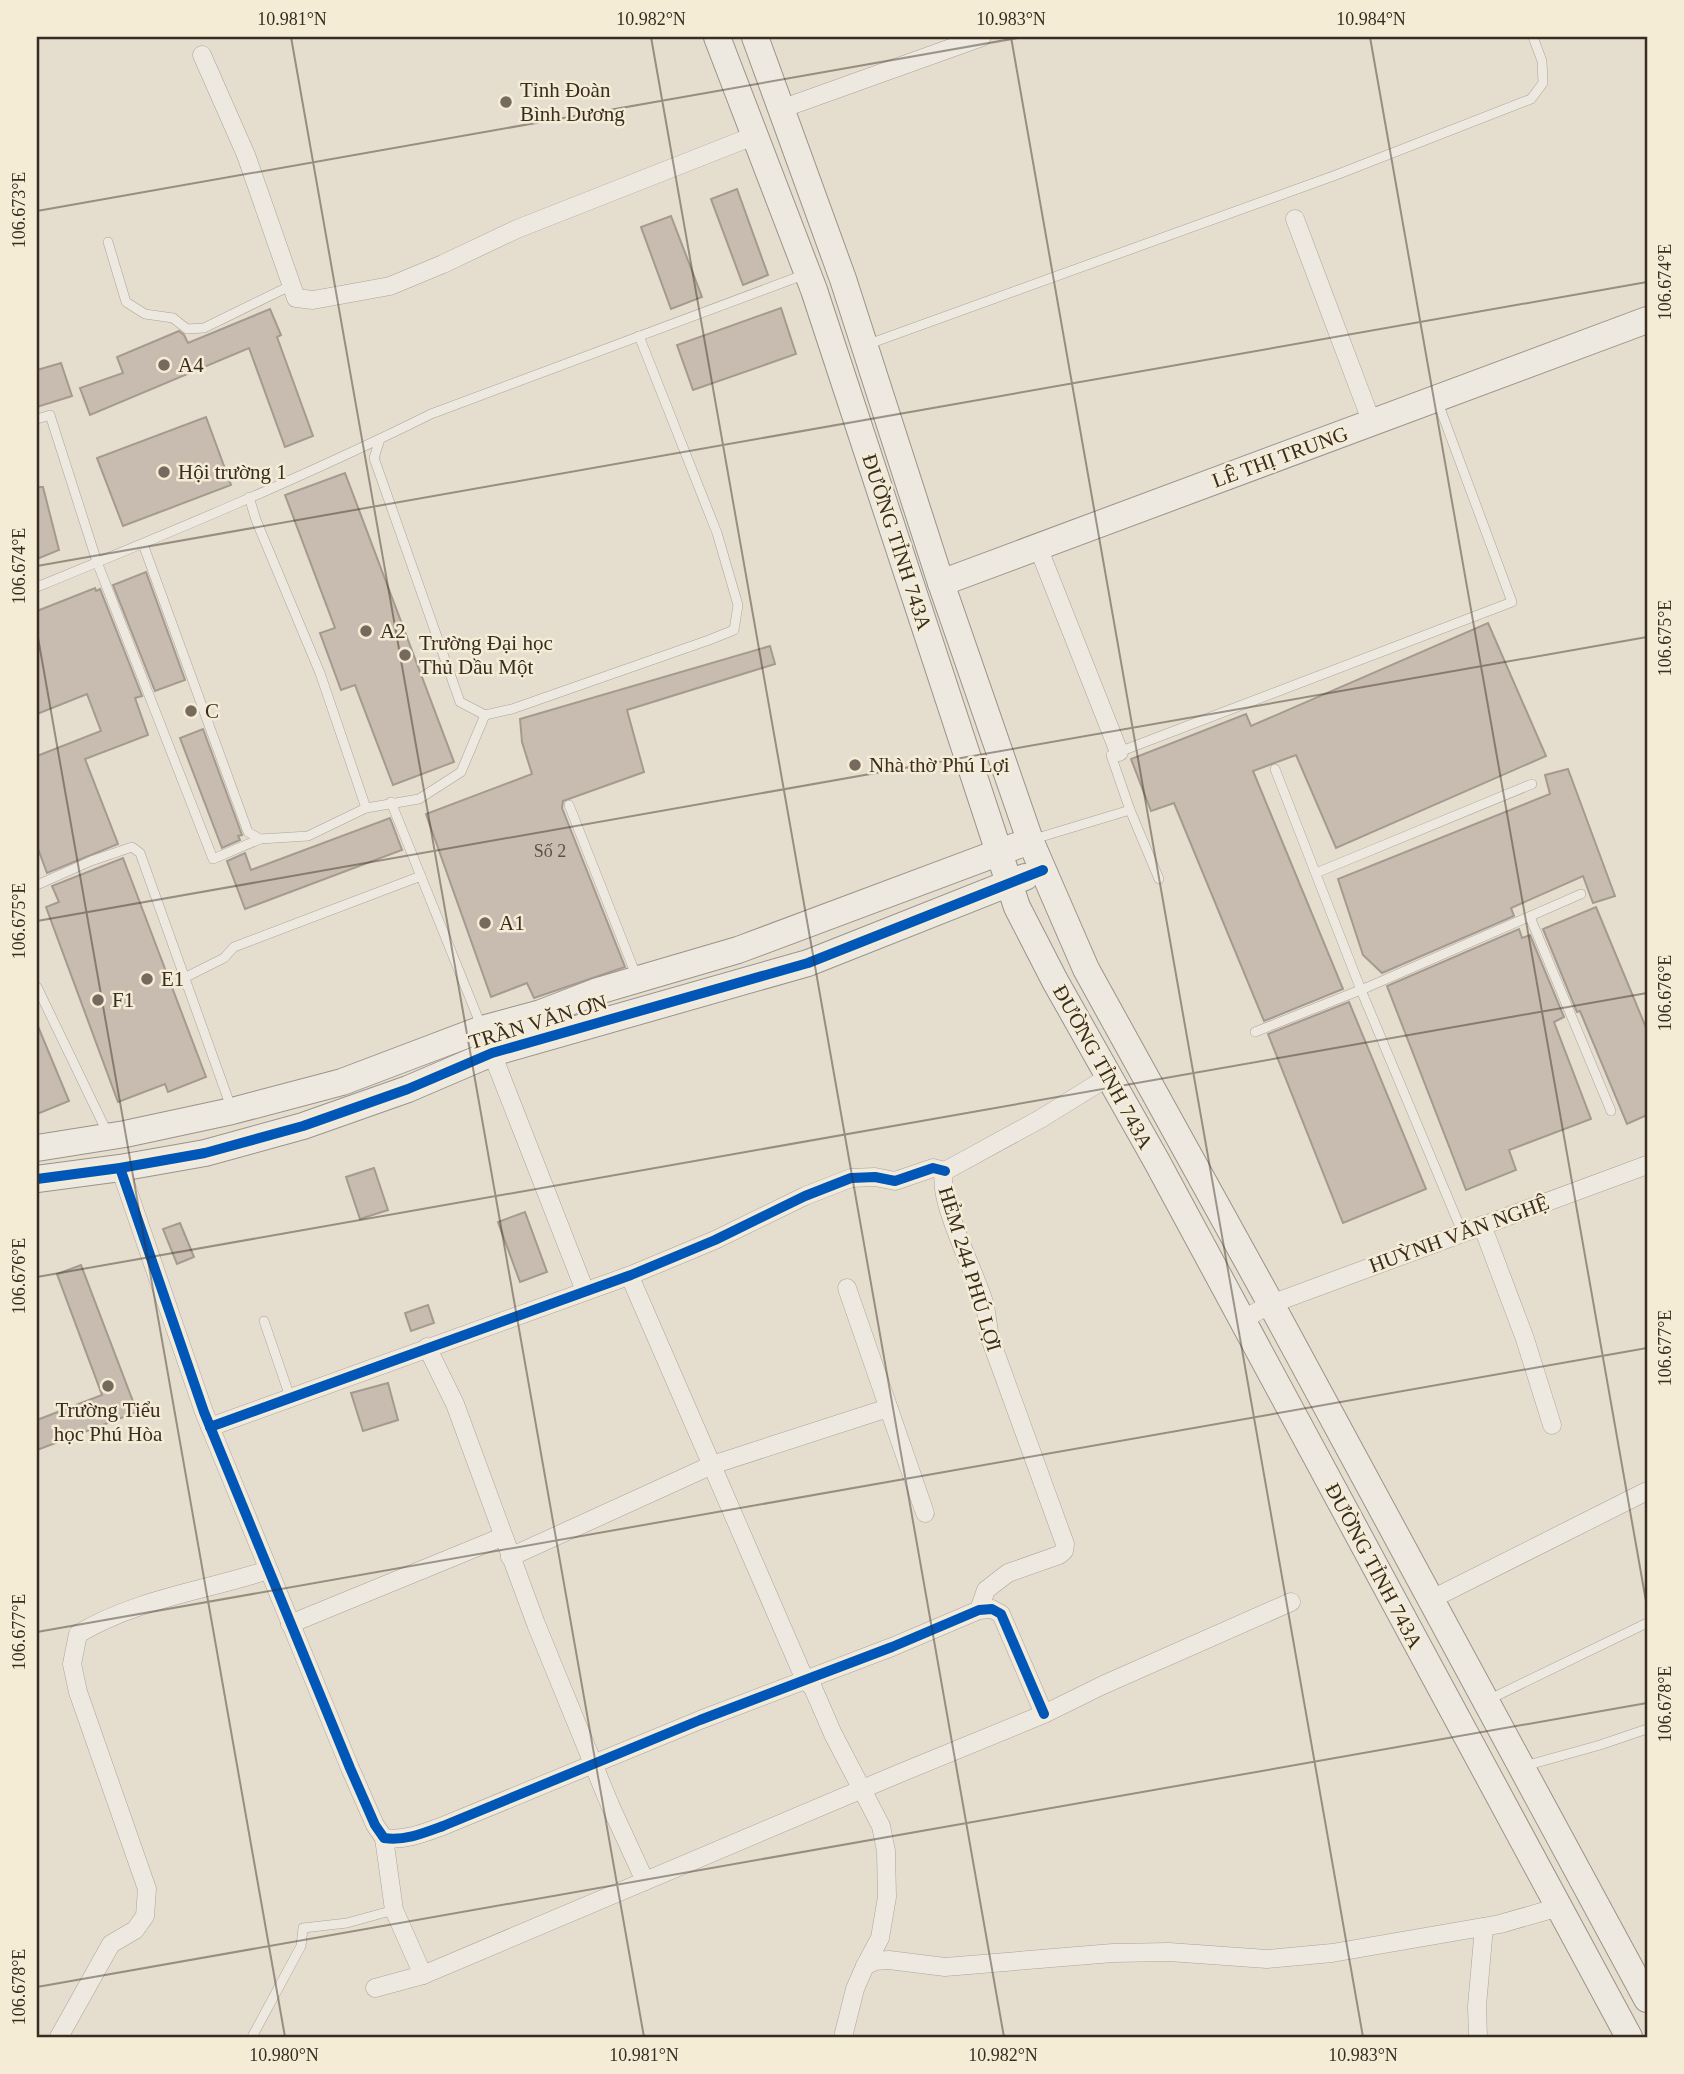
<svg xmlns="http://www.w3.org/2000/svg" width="1684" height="2074" viewBox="0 0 1684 2074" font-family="'Times New Roman',serif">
<rect width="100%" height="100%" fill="#e5decf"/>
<!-- building -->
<g fill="#c8bcb0" stroke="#a59a8e" stroke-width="2">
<path d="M737,189L768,275L743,285L711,199Z"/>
<path d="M671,216L702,297L671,309L641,227Z"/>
<path d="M781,308L796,354L693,390L677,345Z"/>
<path d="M270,309L281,335L277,337L313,436L285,447L249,348L90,415L80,388L123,373L117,357L179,331L184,335L188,343Z"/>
<path d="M61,363L72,396L37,407V370Z"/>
<path d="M206,417L231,485L123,526L97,458Z"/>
<path d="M345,473L454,762L393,785L355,685L341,690L320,633L335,628L285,495Z"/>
<path d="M37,487H43L59,550L37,559Z"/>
<path d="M146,572L185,680L155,691L113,585Z"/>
<path d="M95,588L96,591L100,589L142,696L135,698L148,735L85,759L118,844L47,873L37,846V756L101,731L87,694L37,714V611Z"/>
<path d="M1488,623L1546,756L1336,848L1296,755L1253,771L1343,989L1264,1021L1174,803L1151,811L1131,759L1246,714L1251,726Z"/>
<path d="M770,646L775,664L627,710L644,772L563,801L562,808L625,967L534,998L527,983L491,997L426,814L532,774L522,742L520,719Z"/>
<path d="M203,729L242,835L238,836L240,840L222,848L180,738Z"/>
<path d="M1568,769L1615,896L1593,903L1583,876L1511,908L1514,916L1382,973L1363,955L1338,879L1550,794L1545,775Z"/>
<path d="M390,818L402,850L245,909L227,861L245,853L251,870Z"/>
<path d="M123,858L206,1077L168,1092L165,1084L118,1102L46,907L59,902L52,886Z"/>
<path d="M1596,907L1647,1030V1115L1627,1124L1580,1011L1577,1012L1543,929Z"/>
<path d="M1519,929L1522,938L1530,935L1564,1017L1554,1022L1591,1119L1509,1150L1516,1170L1466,1190L1387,986Z"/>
<path d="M1349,1002L1426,1189L1343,1223L1268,1034Z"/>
<path d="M37,1024L69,1101L37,1114Z"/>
<path d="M374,1168L388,1210L360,1219L346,1177Z"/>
<path d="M525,1212L547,1272L520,1282L498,1222Z"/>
<path d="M180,1223L194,1257L177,1264L163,1229Z"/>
<path d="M81,1265L137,1412L37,1450V1420L102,1395L57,1274Z"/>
<path d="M428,1305L434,1323L411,1331L405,1313Z"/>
<path d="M388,1383L398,1420L363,1431L351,1393Z"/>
</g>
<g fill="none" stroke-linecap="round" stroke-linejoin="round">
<defs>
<g id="lane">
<path d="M108,242L126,302L145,314L173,318L187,329L204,328L292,285"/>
<path d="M866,345L1336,175L1531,99L1543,83L1542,61L1533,37"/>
<path d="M37,419L50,415L97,562L213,859L260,839"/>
<path d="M380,439L374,458L460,702L485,715L512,709L709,640L734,630L738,605L717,533L639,336"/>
<path d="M249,497L256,520L320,673L366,808"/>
<path d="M143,544L248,832L260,839L308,836L366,808L419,799L461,772L485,715"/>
<path d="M37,587C169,533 302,478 431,414L806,274"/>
<path d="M1275,769L1361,990L1463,1234"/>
<path d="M391,802L482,1028"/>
<path d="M569,805L636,975"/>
<path d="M1034,839L1130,810"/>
<path d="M1316,873L1532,784"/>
<path d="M1159,879L1130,810L1111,755L1512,602L1437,400"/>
<path d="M37,885L91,861L132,847L140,853L232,1110"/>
<path d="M1530,917L1611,1111"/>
<path d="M186,977L224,958L234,947L421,876"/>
<path d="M37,987L107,1132"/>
<path d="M1255,1032L1368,987L1581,894"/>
<path d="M264,1321L290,1397"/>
<path d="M1488,1700L1647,1623"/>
<path d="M1525,1766L1600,1745L1647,1729"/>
<path d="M252,2037L301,1946L303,1928L347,1923L394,1910"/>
</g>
<g id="street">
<path d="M202,55L246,155L296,298L313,300L390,286L443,264L517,229L756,135"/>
<path d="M781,109L982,37"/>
<path d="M1295,219L1372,423"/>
<path d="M1038,547L1119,752"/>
<path d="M488,1043L585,1291"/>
<path d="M120,1168L204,1412L350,1768L375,1825L384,1838C405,1841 424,1833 443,1826L700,1720L892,1647L979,1610L992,1609L1001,1614L1044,1714"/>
<path d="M1482,1225L1525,1339L1552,1425"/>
<path d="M631,1275V1279L805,1680L813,1688L833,1734L881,1826L886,1851L887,1897L880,1938L865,1966"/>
<path d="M847,1288L925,1513"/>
<path d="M1242,1320L1271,1304L1647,1165"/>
<path d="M427,1347L455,1404L536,1624L610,1805L645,1881"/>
<path d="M210,1427L631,1275L715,1240L805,1196L851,1178L875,1177L895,1181L933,1168L945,1171"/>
<path d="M510,1557L712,1465L888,1408"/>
<path d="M1430,1600L1647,1491"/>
<path d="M979,1610L986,1590L1008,1573L1059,1555L1064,1551L1065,1544L990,1338C988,1328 987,1316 985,1306C978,1277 934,1195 945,1171L1042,1118L1108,1077"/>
<path d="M290,1624L502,1537"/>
<path d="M384,1838L394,1910L423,1975"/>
<path d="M375,1988L423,1975L898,1774L1044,1714L1103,1685L1291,1602"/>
<path d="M59,2037L111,1944L135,1930L145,1916L147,1889L78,1692L72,1664L78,1634C136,1599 204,1591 268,1570"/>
<path d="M843,2037L855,1989L865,1966L875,1961L889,1960L945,1967L1113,1953L1169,1952L1267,1959L1332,1953L1500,1924L1559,1907"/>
<path d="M1478,2037L1477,2006L1484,1927"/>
</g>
<g id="secondary">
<path d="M717,37L814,290L1017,907L1055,981L1156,1160L1629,2037"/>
<path d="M755,37L843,279L941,583L1030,840L1086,969L1271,1304L1647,1999"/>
<path d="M941,583L1647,320"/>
<path d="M37,1148L125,1134L232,1111L342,1082L482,1029L541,1013L598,991L738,950L1016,846"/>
<path d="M37,1179L120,1168L205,1153L303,1126L408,1089L492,1053L808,963L1025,877"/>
</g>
</defs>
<!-- lane casing -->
<use href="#lane" stroke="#aba398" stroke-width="10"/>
<!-- street casing -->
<use href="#street" stroke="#aba398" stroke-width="19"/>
<!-- secondary casing -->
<use href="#secondary" stroke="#9a9388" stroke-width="28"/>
<!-- lane -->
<use href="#lane" stroke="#ede9e1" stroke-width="9"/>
<!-- street -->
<use href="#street" stroke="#ede9e1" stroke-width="18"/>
<!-- secondary -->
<use href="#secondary" stroke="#ede9e1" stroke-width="26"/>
<defs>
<g id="cycleway">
<path d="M120,1168L204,1412L350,1768L375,1825L384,1838C405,1841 424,1833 443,1826L700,1720L892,1647L979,1610L992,1609L1001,1614L1044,1714"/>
<path d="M37,1179L120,1168L205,1153L303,1126L408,1089L492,1053L808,963L1043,870"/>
<path d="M210,1427L631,1275L715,1240L805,1196L851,1178L875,1177L895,1181L933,1168L945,1171"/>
</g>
</defs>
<!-- cycleway casing -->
<use href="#cycleway" stroke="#f5ecd6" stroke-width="15"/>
<!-- cycleway -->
<use href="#cycleway" stroke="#0057b8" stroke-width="10"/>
</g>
<!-- ticks -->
<path fill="none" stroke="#392c20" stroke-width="2" stroke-opacity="0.45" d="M291,37L644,2037M651,37L1004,2037M1011,37L1363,2037M1370,37L1647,1607M37,211L1023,37M37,566L1647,282M37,632L285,2037M37,921L1647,637M37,1277L1647,993M37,1632L1647,1348M37,1987L1647,1703"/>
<!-- markers -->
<g fill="#756a5d" stroke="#f5ecd6" stroke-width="2.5">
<circle cx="506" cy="102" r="7"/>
<circle cx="164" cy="365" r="7"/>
<circle cx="164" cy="472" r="7"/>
<circle cx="366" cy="631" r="7"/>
<circle cx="405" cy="655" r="7"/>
<circle cx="191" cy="711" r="7"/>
<circle cx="855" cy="765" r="7"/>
<circle cx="485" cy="923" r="7"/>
<circle cx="147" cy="979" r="7"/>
<circle cx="98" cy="1000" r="7"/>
<circle cx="108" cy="1386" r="7"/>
</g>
<g text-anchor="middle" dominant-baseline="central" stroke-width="5" stroke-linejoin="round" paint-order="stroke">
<!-- number labels -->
<g font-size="18" fill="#5d5044">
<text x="550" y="851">Số 2</text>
</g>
<!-- poi labels -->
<g font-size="21" fill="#392c20" stroke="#f5ecd6" text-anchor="start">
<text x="520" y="90">Tỉnh Đoàn<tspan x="520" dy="24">Bình Dương</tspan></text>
<text x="178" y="365">A4</text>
<text x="178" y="472">Hội trường 1</text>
<text x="380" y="631">A2</text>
<text x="419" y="643">Trường Đại học<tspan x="419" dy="24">Thủ Dầu Một</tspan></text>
<text x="205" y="711">C</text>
<text x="869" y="765">Nhà thờ Phú Lợi</text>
<text x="499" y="923">A1</text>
<text x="161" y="979">E1</text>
<text x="112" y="1000">F1</text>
<text x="108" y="1410" text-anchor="middle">Trường Tiểu<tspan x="108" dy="24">học Phú Hòa</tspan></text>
</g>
<!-- street labels -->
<g font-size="21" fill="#392c20" stroke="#f5ecd6">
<text transform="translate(1280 457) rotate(-20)">LÊ THỊ TRUNG</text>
<text transform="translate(897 542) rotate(72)">ĐƯỜNG TỈNH 743A</text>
<text transform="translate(538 1022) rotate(-17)">TRẦN VĂN ƠN</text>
<text transform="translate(1103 1067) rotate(61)">ĐƯỜNG TỈNH 743A</text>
<text transform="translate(1459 1234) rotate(-20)">HUỲNH VĂN NGHỆ</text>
<text transform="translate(970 1269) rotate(73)">HẺM 244 PHÚ LỢI</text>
<text transform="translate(1374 1566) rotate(62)">ĐƯỜNG TỈNH 743A</text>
</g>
</g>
<!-- border -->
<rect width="1684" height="2074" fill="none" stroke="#f5ecd6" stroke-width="77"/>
<rect x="38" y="38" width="1608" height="1998" fill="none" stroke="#392c20" stroke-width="2.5"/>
<g font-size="18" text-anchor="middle" fill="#392c20">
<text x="292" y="25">10.981°N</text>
<text x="651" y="25">10.982°N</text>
<text x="1011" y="25">10.983°N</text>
<text x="1371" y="25">10.984°N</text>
<text transform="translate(19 210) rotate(-90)" y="6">106.673°E</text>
<text transform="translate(1665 282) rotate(-90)" y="6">106.674°E</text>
<text transform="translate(19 566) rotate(-90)" y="6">106.674°E</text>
<text transform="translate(1665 638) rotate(-90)" y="6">106.675°E</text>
<text transform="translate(19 921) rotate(-90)" y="6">106.675°E</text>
<text transform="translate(1665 993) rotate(-90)" y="6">106.676°E</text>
<text transform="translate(19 1276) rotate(-90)" y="6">106.676°E</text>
<text transform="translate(1665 1348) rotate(-90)" y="6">106.677°E</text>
<text transform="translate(19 1632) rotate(-90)" y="6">106.677°E</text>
<text transform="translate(1665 1704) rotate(-90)" y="6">106.678°E</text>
<text transform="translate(19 1987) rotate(-90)" y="6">106.678°E</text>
<text x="284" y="2061">10.980°N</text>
<text x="644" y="2061">10.981°N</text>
<text x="1003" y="2061">10.982°N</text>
<text x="1363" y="2061">10.983°N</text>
</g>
</svg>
